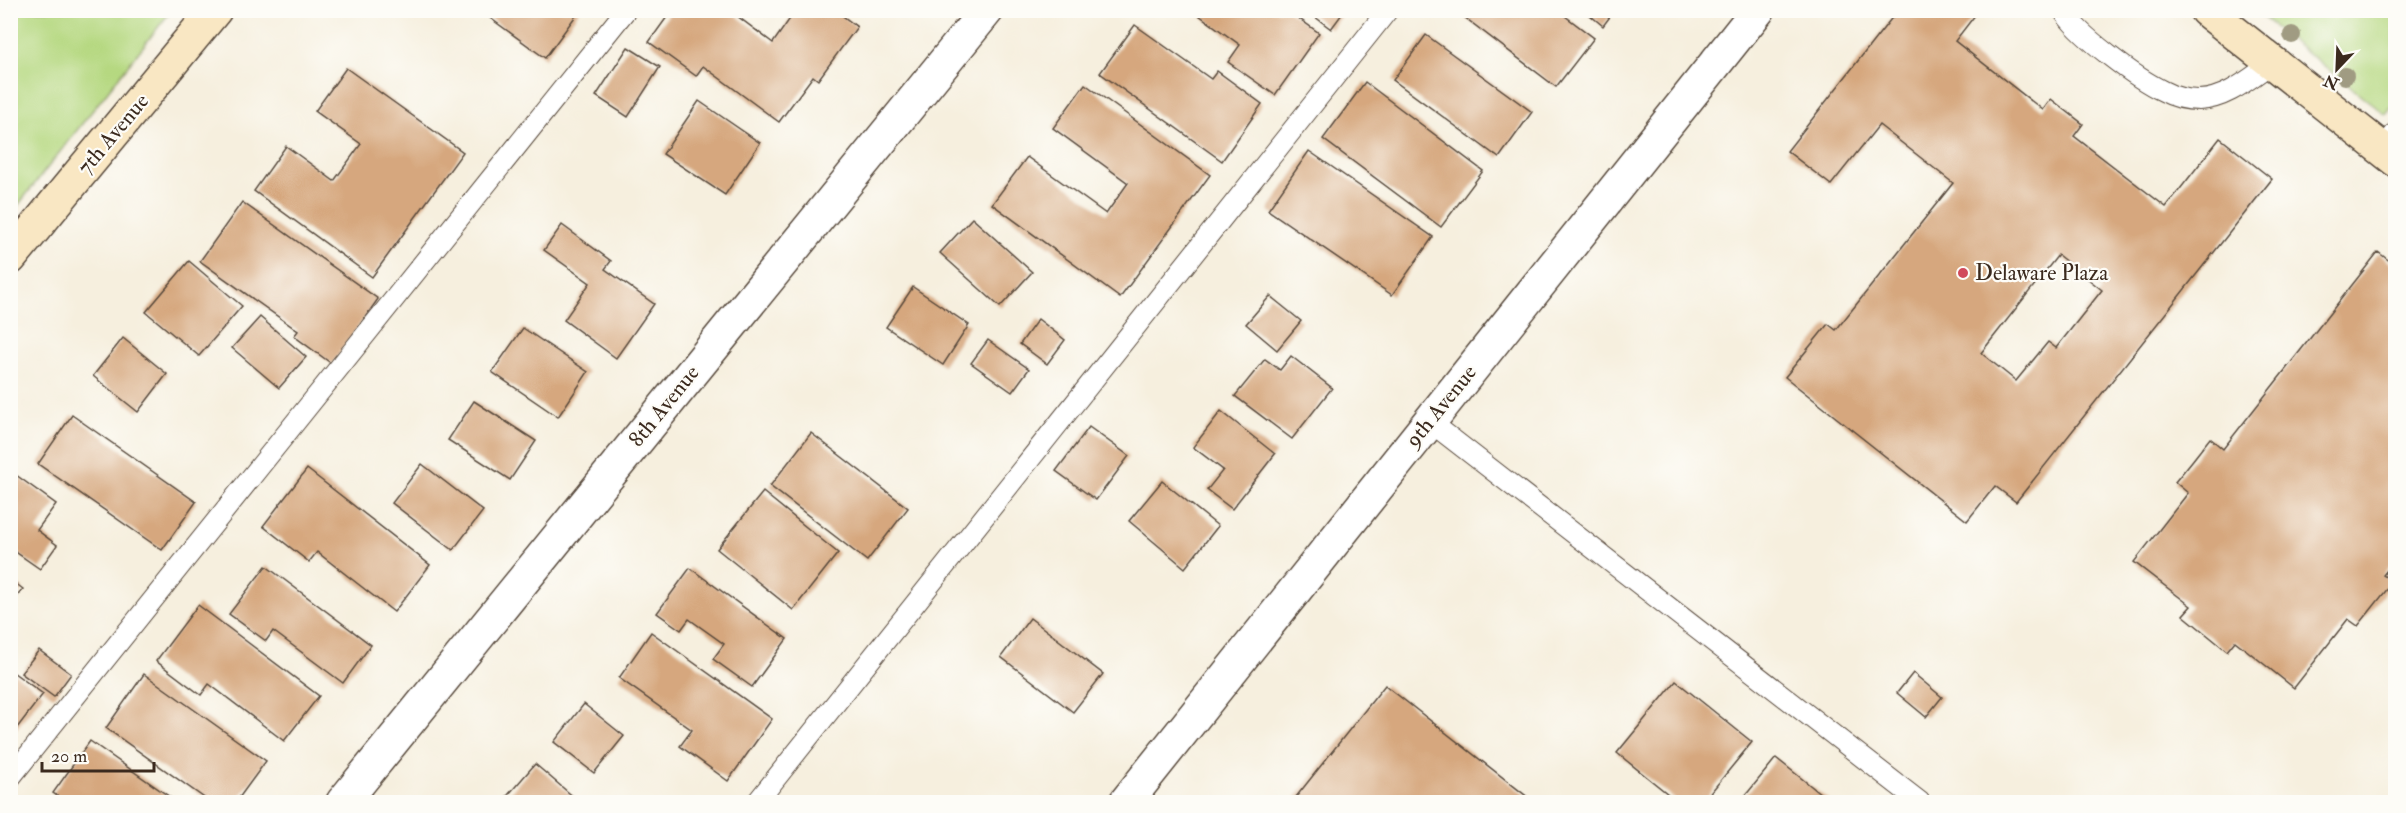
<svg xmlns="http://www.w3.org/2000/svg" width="2406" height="813" viewBox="0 0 2406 813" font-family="'IM FELL Double Pica',serif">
<rect width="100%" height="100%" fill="#fdfcf7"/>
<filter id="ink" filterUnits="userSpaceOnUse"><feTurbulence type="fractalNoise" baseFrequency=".0167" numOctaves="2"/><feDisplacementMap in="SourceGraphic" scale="12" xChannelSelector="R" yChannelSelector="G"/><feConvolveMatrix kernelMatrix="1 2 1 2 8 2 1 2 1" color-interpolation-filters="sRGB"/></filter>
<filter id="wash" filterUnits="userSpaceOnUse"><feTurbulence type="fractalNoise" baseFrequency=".008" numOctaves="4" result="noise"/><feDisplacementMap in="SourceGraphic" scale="24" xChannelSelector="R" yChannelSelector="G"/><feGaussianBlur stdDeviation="1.35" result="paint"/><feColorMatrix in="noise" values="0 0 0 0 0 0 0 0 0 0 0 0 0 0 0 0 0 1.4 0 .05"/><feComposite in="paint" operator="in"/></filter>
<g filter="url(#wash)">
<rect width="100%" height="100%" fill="#f6efde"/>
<!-- green -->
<g fill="#b5d880" stroke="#78814f" stroke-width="1.5">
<path d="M11,10L171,11L11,214L10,11Z"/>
<path d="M2255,11H2395V103L2386,115Z"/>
</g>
<g id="blocks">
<!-- building -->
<g fill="#d6a77e" fill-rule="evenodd">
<path d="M479,10H580L545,58Z"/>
<path d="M672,10H729L773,43L796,10H835L857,27L818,80L813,76L779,122L703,66L696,76L649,42Z"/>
<path d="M1192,10H1287L1319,33L1275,95L1228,62L1240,45Z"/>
<path d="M1306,10H1345L1331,29Z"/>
<path d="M1455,10H1557L1594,38L1556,87Z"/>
<path d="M1584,10H1615L1603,26Z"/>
<path d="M1898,10H1979L1955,41L2043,110L2051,99L2083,124L2074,136L2166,207L2220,138L2272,179L2016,502L1995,486L1967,521L1785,377L1828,324L1836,330L1953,183L1879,125L1831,185L1787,151ZM2058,255L2102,290L2056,348L2048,342L2016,381L1981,353Z"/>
<path d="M1135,25L1211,79L1217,71L1262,104L1222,161L1100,73Z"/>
<path d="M1426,35L1532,112L1499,158L1393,80Z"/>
<path d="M628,47L660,67L628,117L596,96Z"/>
<path d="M346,68L463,152L372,277L254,191L286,146L334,181L361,144L315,111Z"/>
<path d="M1365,82L1483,171L1441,227L1323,139Z"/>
<path d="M1085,84L1210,175L1120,298L992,204L1027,157L1106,214L1128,183L1053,128Z"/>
<path d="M699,101L760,143L725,195L663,154Z"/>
<path d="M1309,151L1433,237L1392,295L1268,210Z"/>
<path d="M242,202L378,299L332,364L294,336L298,331L200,261Z"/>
<path d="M972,218L1032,272L1000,307L940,253Z"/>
<path d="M562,225L611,261L605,269L654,304L616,358L564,320L590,283L544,250Z"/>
<path d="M2378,252L2396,266V559L2383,575L2393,582L2358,626L2348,619L2294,688L2235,641L2227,651L2183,615L2191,606L2134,562L2188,493L2175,482L2192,461L2210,438L2223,449Z"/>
<path d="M189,261L242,306L199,356L146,312Z"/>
<path d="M913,287L969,325L943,365L886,327Z"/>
<path d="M1270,296L1301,321L1277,350L1246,324Z"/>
<path d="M260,317L306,357L279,388L232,348Z"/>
<path d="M1038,319L1065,340L1047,364L1020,344Z"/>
<path d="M523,328L588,372L558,417L492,372Z"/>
<path d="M123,338L167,374L138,412L93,376Z"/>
<path d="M988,340L1029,369L1012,392L971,363Z"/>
<path d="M1291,356L1332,388L1292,439L1235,396L1265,359L1280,370Z"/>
<path d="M474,401L536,441L510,480L448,440Z"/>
<path d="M1221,411L1275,454L1232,509L1207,490L1223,470L1193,447Z"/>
<path d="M72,415L196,502L162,550L38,464Z"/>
<path d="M1089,427L1129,456L1096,500L1056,471Z"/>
<path d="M811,433L908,508L867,561L770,486Z"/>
<path d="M422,464L483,511L453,550L392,503Z"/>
<path d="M307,469L430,565L394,612L317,552L309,562L263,526Z"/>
<path d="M16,475L56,504L37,530L57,545L40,569L10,548V483Z"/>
<path d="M1162,481L1218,526L1185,568L1129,521Z"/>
<path d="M763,492L838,553L793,610L717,549Z"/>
<path d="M266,566L371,645L343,683L273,631L266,641L229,614Z"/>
<path d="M690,568L787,639L752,687L713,659L724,644L689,619L681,630L657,613Z"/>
<path d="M10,579L23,589L10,605Z"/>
<path d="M198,605L319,696L284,741L209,684L201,695L156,661Z"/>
<path d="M1030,618L1103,674L1073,712L1001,657Z"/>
<path d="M651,632L772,719L728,781L680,746L692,730L619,678Z"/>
<path d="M39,650L71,674L54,697L21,673Z"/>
<path d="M10,670L43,694L10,737Z"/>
<path d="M1913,673L1942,697L1926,717L1897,693Z"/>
<path d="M144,674L266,761L236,802H210L106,728Z"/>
<path d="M1676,681L1752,742L1703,802H1678L1617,753Z"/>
<path d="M1385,685L1534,802H1292Z"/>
<path d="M584,704L624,736L594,773L554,742Z"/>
<path d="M90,741L177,802H66L53,793Z"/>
<path d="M1776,758L1831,802H1740Z"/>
<path d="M535,764L576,799L573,802H502Z"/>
</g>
</g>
</g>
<g filter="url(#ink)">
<use href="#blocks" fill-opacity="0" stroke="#57483b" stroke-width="1.5"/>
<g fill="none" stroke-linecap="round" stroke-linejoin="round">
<defs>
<g id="lane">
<path d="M2063,10C2075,33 2139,80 2163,91C2174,97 2187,100 2199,100C2227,99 2250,78 2272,63"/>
<path d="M2382,149L2396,132"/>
<path d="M1429,421L1920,802"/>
<path d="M10,778L626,10"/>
<path d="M757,802L1388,10"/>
</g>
<g id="street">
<path d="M343,802L987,10"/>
<path d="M1126,802L1758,10"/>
</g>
<g id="secondary">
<path d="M2206,10L2396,160"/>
<path d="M10,258L215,10"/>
</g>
</defs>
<!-- lane casing -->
<use href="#lane" stroke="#57483b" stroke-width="22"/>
<!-- street casing -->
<use href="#street" stroke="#57483b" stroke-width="36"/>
<!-- secondary casing -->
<use href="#secondary" stroke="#57483b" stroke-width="36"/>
<!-- lane -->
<use href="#lane" stroke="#fff" stroke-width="20"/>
<!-- street -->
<use href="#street" stroke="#fff" stroke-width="33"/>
<!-- secondary -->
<use href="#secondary" stroke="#f9e7c3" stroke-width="33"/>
</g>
<!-- trees -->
<g fill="#a09b82">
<circle cx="2292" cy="35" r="9"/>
<circle cx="2345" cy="76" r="9"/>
</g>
</g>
<!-- markers -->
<circle fill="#d1495b" stroke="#fdfcf7" stroke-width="2" cx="1963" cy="273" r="6"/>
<g text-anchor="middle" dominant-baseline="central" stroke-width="4.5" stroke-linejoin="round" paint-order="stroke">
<!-- street labels -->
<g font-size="22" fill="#3b2a1e" stroke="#fdfcf7">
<text transform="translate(113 134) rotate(-50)">7th Avenue</text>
<text transform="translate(664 406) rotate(-51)">8th Avenue</text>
<text transform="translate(1441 406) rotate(-51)">9th Avenue</text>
</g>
<!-- poi labels -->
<g font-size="22" fill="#3b2a1e" stroke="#fdfcf7" text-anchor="start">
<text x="1975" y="273">Delaware Plaza</text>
</g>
</g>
<!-- margin -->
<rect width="2406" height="813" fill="none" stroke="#fdfcf7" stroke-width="36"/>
<!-- north arrow -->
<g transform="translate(2337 69) rotate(203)" stroke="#fdfcf7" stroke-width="4.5" paint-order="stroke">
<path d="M0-4.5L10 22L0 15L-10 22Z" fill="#3b2a1e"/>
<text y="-9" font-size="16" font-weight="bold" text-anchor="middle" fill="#3b2a1e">N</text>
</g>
<!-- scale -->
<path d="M42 762v9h112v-9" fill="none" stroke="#3b2a1e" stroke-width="3"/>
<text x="51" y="762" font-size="18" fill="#3b2a1e" stroke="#fdfcf7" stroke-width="4.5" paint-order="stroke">20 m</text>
</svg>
